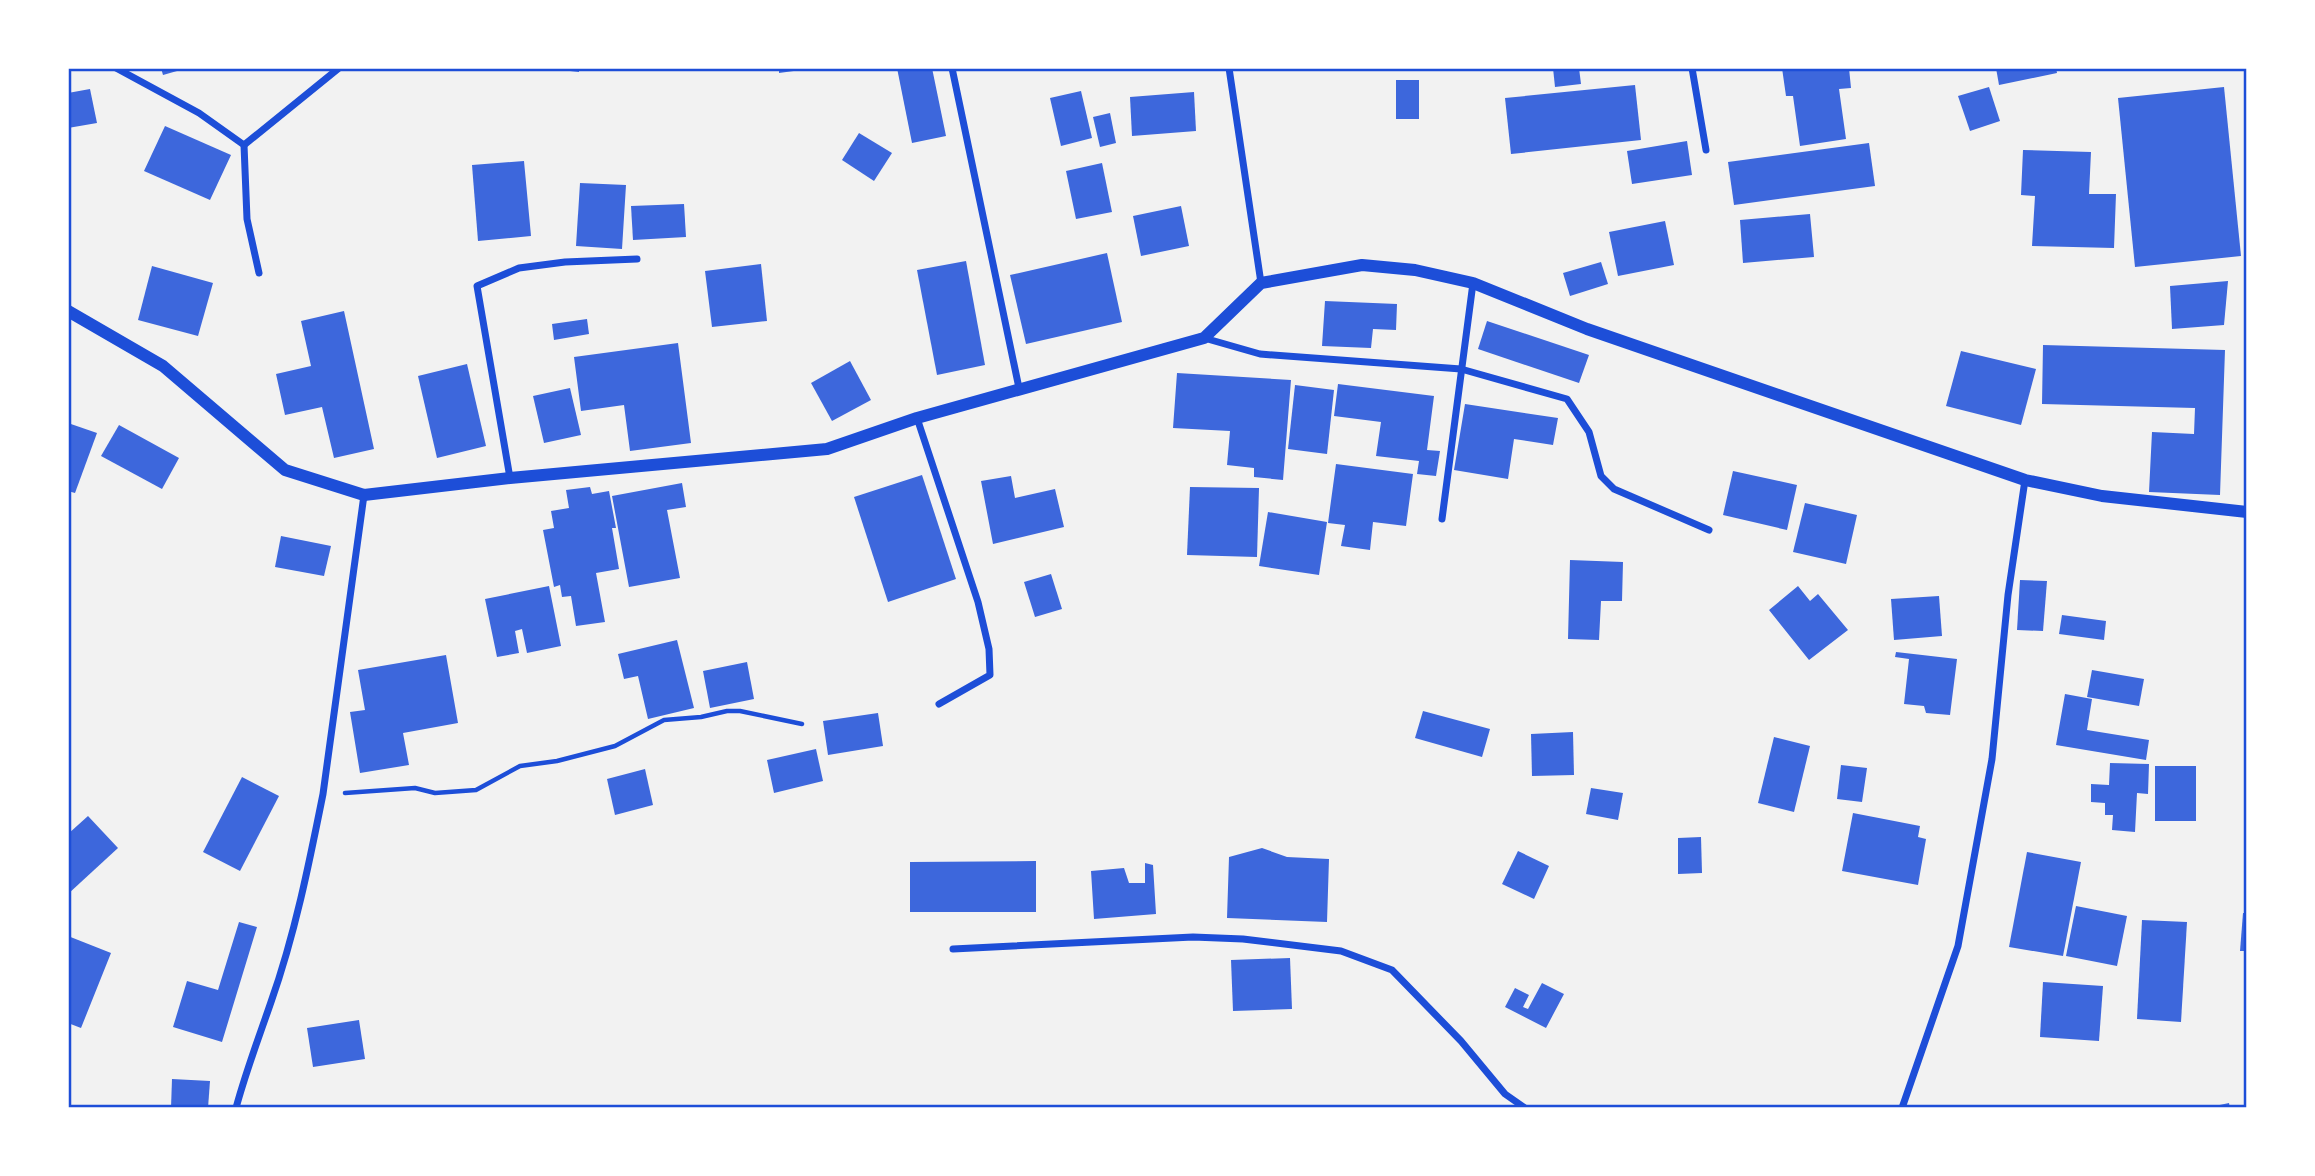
<svg xmlns="http://www.w3.org/2000/svg" width="2315" height="1176" viewBox="0 0 2315 1176" font-family="'Noto Sans',sans-serif">
<rect width="100%" height="100%" fill="#f2f2f2"/>
<!-- building -->
<g fill="#3d67dc">
<path d="M161,68H184V69L163,75Z"/>
<path d="M561,68H579V72L561,70Z"/>
<path d="M779,68H800L801,70L779,73Z"/>
<path d="M897,68H932L946,136L912,143Z"/>
<path d="M1553,68H1579L1581,84L1555,87Z"/>
<path d="M1782,68H1849L1851,88L1839,89L1846,139L1800,146L1793,96H1786Z"/>
<path d="M1996,68H2056L2057,73L1999,85Z"/>
<rect x="1396" y="80" width="23" height="39"/>
<path d="M1635,85L1641,140L1511,154L1505,98Z"/>
<path d="M1989,87L2000,121L1970,131L1958,96Z"/>
<path d="M2224,87L2241,256L2135,267L2118,98Z"/>
<path d="M90,89L97,123L68,128V93Z"/>
<path d="M1081,91L1092,138L1061,146L1050,98Z"/>
<path d="M1194,92L1196,131L1132,136L1130,97Z"/>
<path d="M1110,113L1116,143L1100,147L1093,117Z"/>
<path d="M165,126L231,155L210,200L144,171Z"/>
<path d="M859,133L892,153L874,181L842,160Z"/>
<path d="M1687,141L1692,175L1632,184L1627,151Z"/>
<path d="M1869,143L1875,186L1734,205L1728,162Z"/>
<path d="M2023,150L2091,152L2089,194H2116L2114,248L2032,246L2035,196L2021,195Z"/>
<path d="M524,161L531,236L478,241L472,165Z"/>
<path d="M1102,163L1112,212L1076,219L1066,171Z"/>
<path d="M580,183L626,185L622,249L576,246Z"/>
<path d="M684,204L686,237L633,240L631,206Z"/>
<path d="M1181,206L1189,246L1141,256L1133,216Z"/>
<path d="M1810,214L1814,257L1743,263L1740,220Z"/>
<path d="M1665,221L1674,265L1618,276L1609,232Z"/>
<path d="M1107,253L1122,322L1026,344L1010,275Z"/>
<path d="M966,261L985,365L937,375L917,270Z"/>
<path d="M1601,262L1608,284L1570,296L1563,273Z"/>
<path d="M761,264L767,321L712,327L705,271Z"/>
<path d="M152,266L213,283L198,336L138,320Z"/>
<path d="M2228,281L2224,325L2172,329L2170,286Z"/>
<path d="M1325,301L1397,304L1396,330L1373,329L1371,348L1322,346Z"/>
<path d="M344,311L374,449L334,458L322,407L285,415L276,374L311,366L301,321Z"/>
<path d="M587,319L589,334L554,340L552,324Z"/>
<path d="M1487,321L1589,355L1579,383L1478,349Z"/>
<path d="M678,343L691,443L630,451L624,405L581,411L574,357Z"/>
<path d="M2043,345L2225,350L2220,495L2149,492L2152,432L2194,434L2195,408L2042,404Z"/>
<path d="M1961,351L2036,369L2021,425L1946,406Z"/>
<path d="M850,361L871,400L832,421L811,383Z"/>
<path d="M467,364L486,446L437,458L418,376Z"/>
<path d="M1177,373L1291,380L1283,480L1254,477V468L1227,465L1230,431L1173,428Z"/>
<path d="M1338,384L1434,396L1427,450L1440,451L1436,476L1417,474L1419,461L1376,456L1381,422L1334,416Z"/>
<path d="M1295,385L1334,390L1327,454L1288,449Z"/>
<path d="M570,388L581,435L544,443L533,396Z"/>
<path d="M1465,404L1558,418L1553,445L1514,439L1508,479L1454,470Z"/>
<path d="M68,423L97,433L75,493L68,491Z"/>
<path d="M119,425L179,458L162,489L101,456Z"/>
<path d="M1336,464L1413,474L1406,526L1373,522L1370,550L1341,546L1345,525L1328,523Z"/>
<path d="M1733,471L1797,485L1787,530L1723,515Z"/>
<path d="M922,475L956,579L888,602L854,497Z"/>
<path d="M1011,476L1015,498L1055,489L1064,527L993,544L981,481Z"/>
<path d="M682,483L686,507L667,510L680,578L629,587L612,496Z"/>
<path d="M590,487L592,494L609,491L616,528H612L619,569L596,573L605,622L576,626L571,596L562,597L560,585L554,587L543,530L554,528L551,511L569,508L566,490Z"/>
<path d="M1190,487L1259,488L1257,557L1187,555Z"/>
<path d="M1805,503L1857,515L1846,564L1793,552Z"/>
<path d="M1268,512L1327,522L1319,575L1259,566Z"/>
<path d="M281,536L331,546L324,576L275,567Z"/>
<path d="M1570,560L1623,562L1622,601H1601L1599,640L1568,639Z"/>
<path d="M1051,574L1062,609L1035,617L1024,582Z"/>
<path d="M2020,580L2047,581L2043,631L2017,630Z"/>
<path d="M549,586L561,646L527,653L522,629L515,631L519,653L497,657L485,599Z"/>
<path d="M1798,586L1810,601L1818,594L1848,630L1809,660L1769,610Z"/>
<path d="M1939,596L1942,636L1894,640L1891,599Z"/>
<path d="M2062,615L2106,621L2104,640L2059,634Z"/>
<path d="M677,640L694,708L648,719L638,676L624,679L618,654Z"/>
<path d="M1896,652L1957,659L1950,715L1926,713L1924,706L1904,704L1909,659L1895,657Z"/>
<path d="M446,655L458,723L403,733L409,765L360,773L350,712L365,710L358,670Z"/>
<path d="M747,662L754,699L710,708L703,671Z"/>
<path d="M2092,670L2144,679L2139,706L2087,697Z"/>
<path d="M2065,694L2092,699L2087,730L2149,740L2146,760L2056,745Z"/>
<path d="M1423,711L1490,729L1482,757L1415,738Z"/>
<path d="M878,713L883,746L828,755L823,721Z"/>
<path d="M1573,732L1574,775L1532,776L1531,734Z"/>
<path d="M1774,737L1810,746L1794,812L1758,803Z"/>
<path d="M816,749L823,781L774,793L767,760Z"/>
<path d="M2110,763L2149,764L2148,794L2137,793L2135,832L2112,830L2113,815H2105V803L2091,802V784L2109,785Z"/>
<path d="M1841,765L1867,768L1862,802L1837,799Z"/>
<rect x="2155" y="766" width="41" height="55"/>
<path d="M645,769L653,805L615,815L607,779Z"/>
<path d="M242,777L279,796L240,871L203,852Z"/>
<path d="M1591,788L1623,793L1618,820L1586,814Z"/>
<path d="M1853,813L1920,826L1918,837L1926,839L1918,885L1842,871Z"/>
<path d="M88,816L118,848L68,894V834Z"/>
<path d="M1701,837L1702,873L1678,874V838Z"/>
<path d="M1262,848L1287,857L1329,859L1327,922L1227,918L1229,857Z"/>
<path d="M1518,851L1549,866L1534,899L1502,884Z"/>
<path d="M2027,852L2081,862L2063,956L2009,947Z"/>
<path d="M1036,861V912H910V862Z"/>
<path d="M1145,863L1153,865L1156,914L1094,919L1091,871L1124,868L1129,883H1145Z"/>
<path d="M2076,906L2127,916L2117,966L2066,956Z"/>
<path d="M2243,913H2247V951H2240Z"/>
<path d="M2142,920L2187,922L2181,1022L2137,1019Z"/>
<path d="M239,922L257,927L222,1042L173,1027L187,981L218,990Z"/>
<path d="M68,936L111,953L81,1028L68,1023Z"/>
<path d="M1290,958L1292,1009L1233,1011L1231,960Z"/>
<path d="M2043,982L2103,986L2099,1041L2040,1037Z"/>
<path d="M1542,983L1564,994L1546,1028L1505,1007L1515,988L1529,995L1523,1007L1528,1009Z"/>
<path d="M359,1020L365,1059L313,1067L307,1028Z"/>
<path d="M172,1079L210,1081L208,1108H171Z"/>
<path d="M2229,1103L2230,1108H2215V1106Z"/>
</g>
<g fill="none" stroke-linecap="round" stroke-linejoin="round">
<!-- path -->
<path stroke="#1d4ed8" stroke-width="4.5" d="M345,793L415,788L435,793L476,790L520,766L557,761L615,746L664,720L701,717L727,711H740L802,724"/>
<!-- minor -->
<g stroke="#1d4ed8" stroke-width="7">
<path d="M116,68L199,113L244,145L247,219L259,273"/>
<path d="M952,68L1019,388"/>
<path d="M1229,68L1261,283"/>
<path d="M1692,68L1706,150"/>
<path d="M244,145L339,68"/>
<path d="M1204,338L1260,354L1461,369L1567,399L1589,432L1601,476L1614,489L1709,530"/>
<path d="M917,418L978,602L989,649L990,675L939,704"/>
<path d="M510,478L477,286L519,268L565,262L637,259"/>
<path d="M1442,519L1473,283"/>
<path d="M953,949L1193,937L1243,939L1341,951L1392,970L1461,1041L1505,1094L1525,1108"/>
<path d="M236,1108C246,1071 259,1037 271,1002C295,934 309,864 323,794L364,495"/>
<path d="M1902,1108L1958,946L1992,759L2008,595L2025,480"/>
</g>
<!-- tertiary -->
<path stroke="#1d4ed8" stroke-width="12" d="M68,311L163,366L285,470L364,495L510,478L827,449L917,418L1204,338L1261,283L1362,265L1415,270L1473,283L1587,329L2025,480L2102,496L2247,512"/>
</g>
<!-- border -->
<rect width="2315" height="1176" fill="none" stroke="#ffffff" stroke-width="140"/>
<rect x="70" y="70" width="2175" height="1036" fill="none" stroke="#1d4ed8" stroke-width="2.5"/>
</svg>
